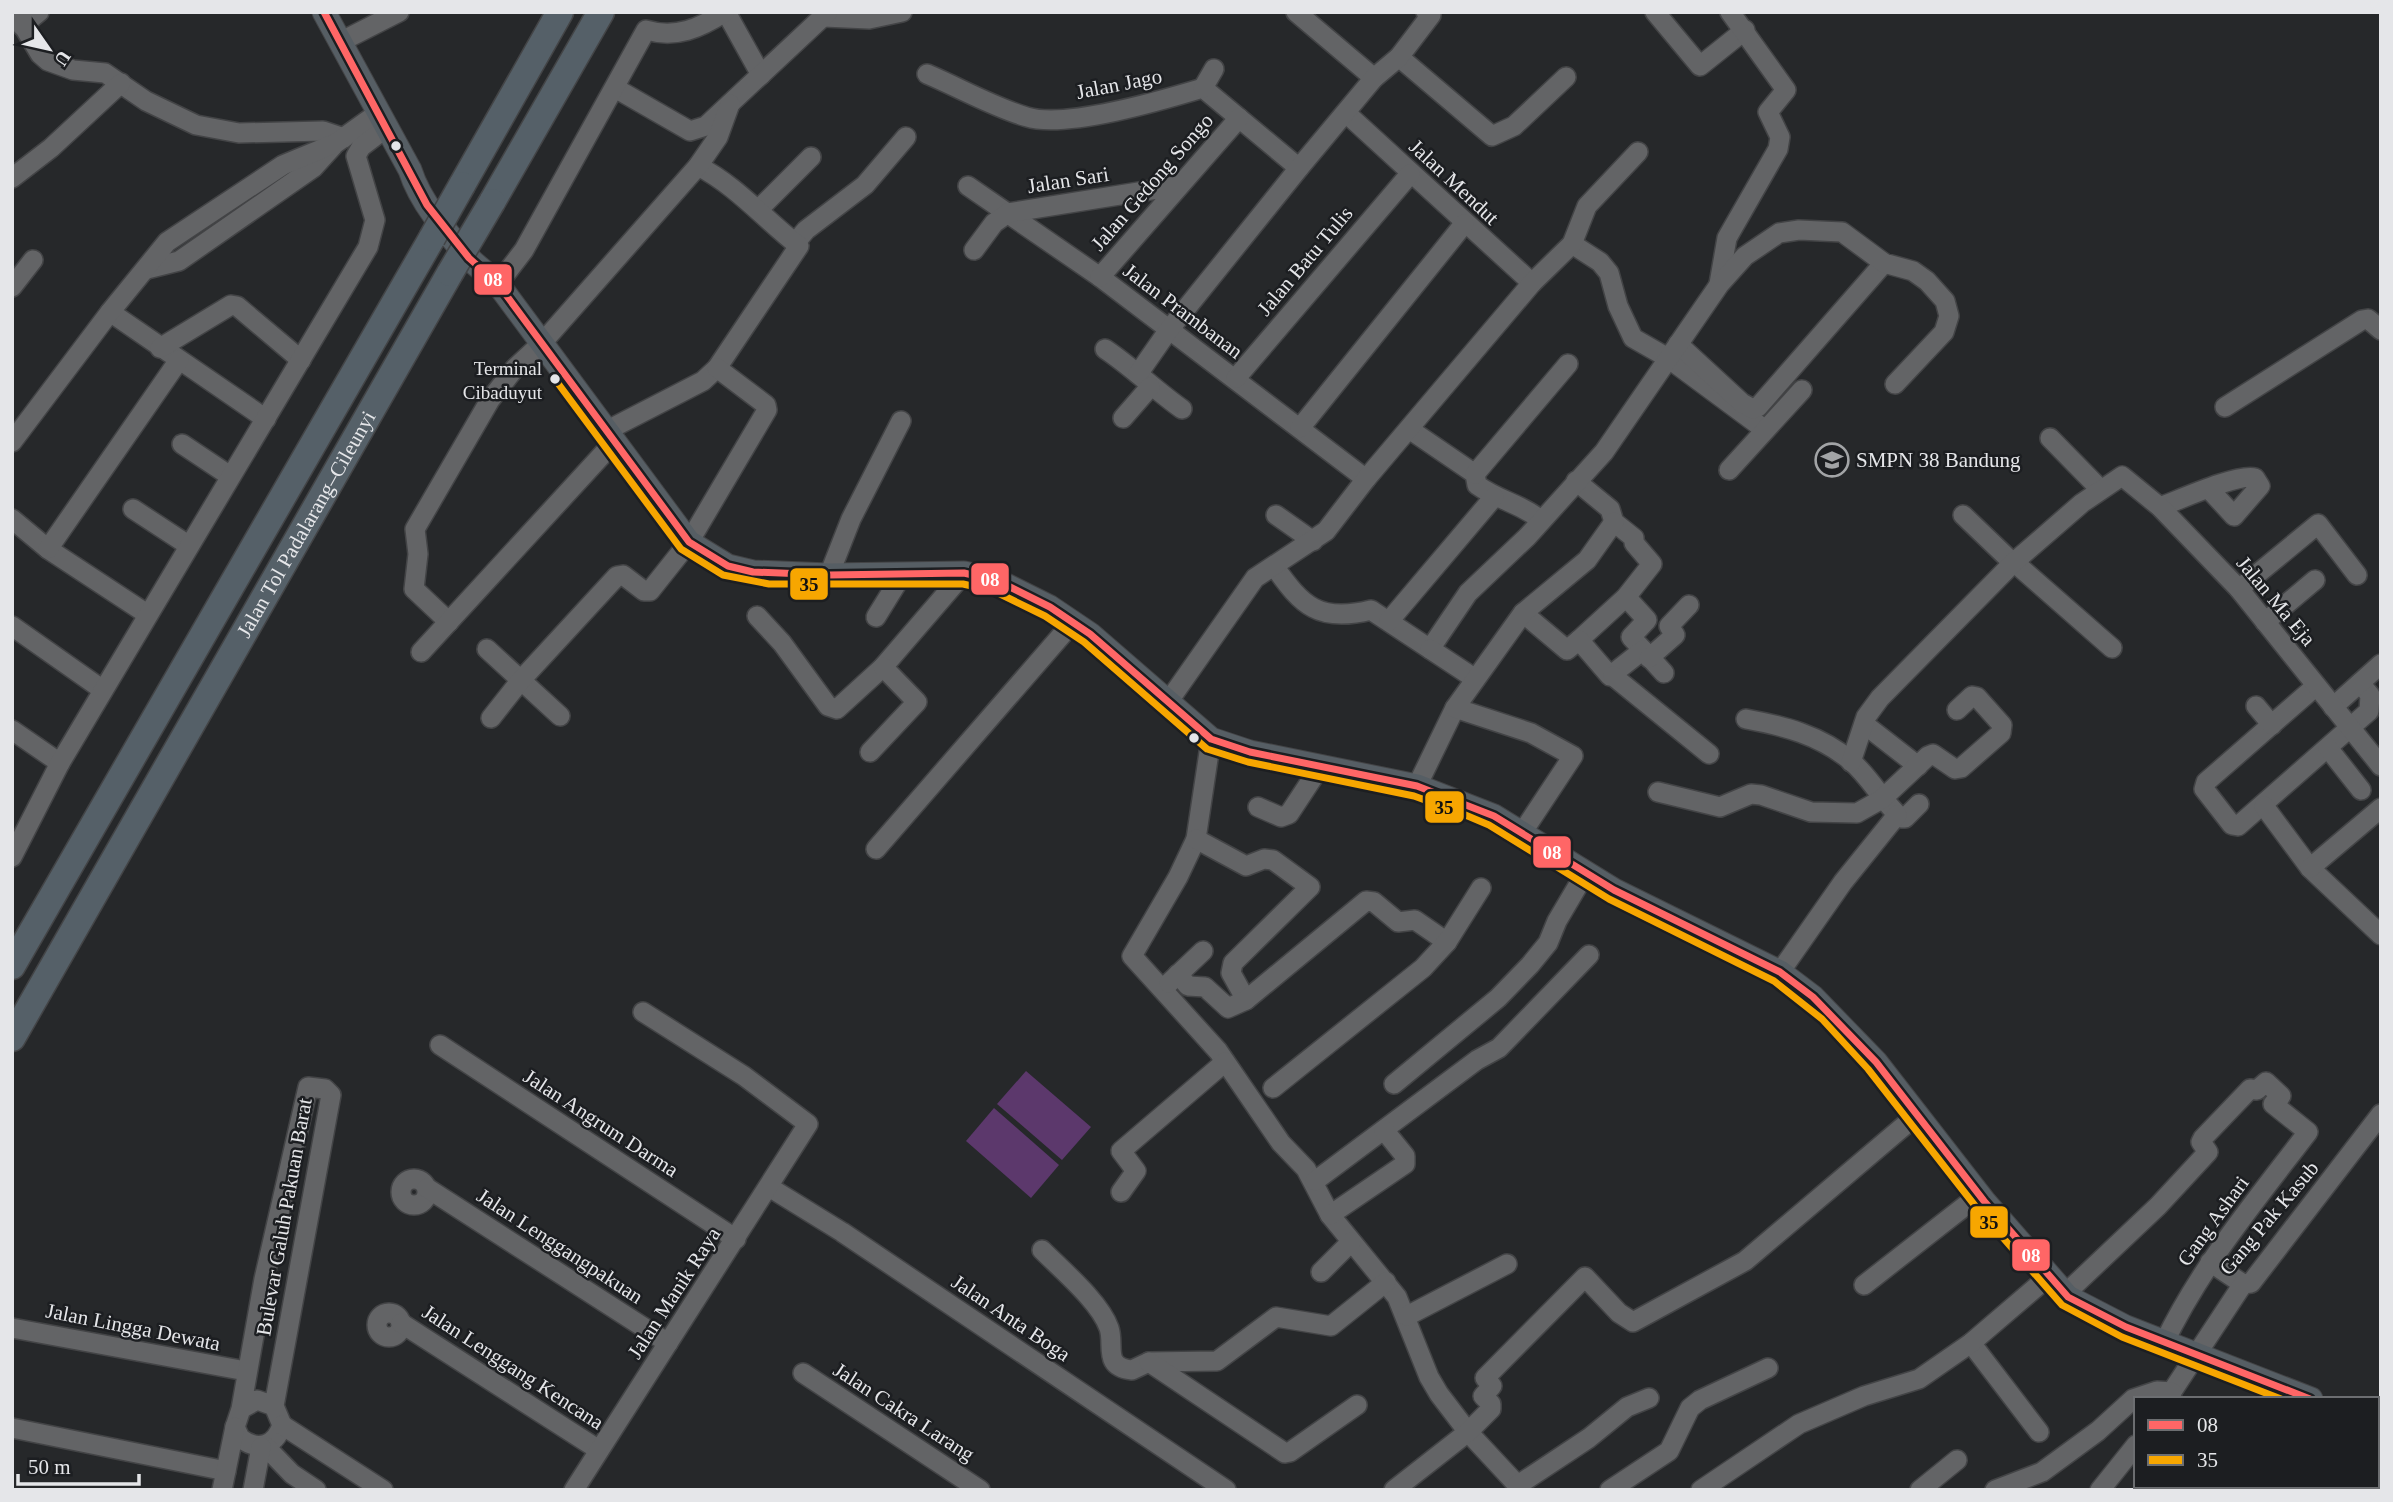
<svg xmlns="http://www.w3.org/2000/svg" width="2393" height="1502" viewBox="0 0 2393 1502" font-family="Georgia,serif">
<rect width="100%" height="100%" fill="#26282a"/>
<!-- green -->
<g fill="#5c386c">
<path d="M1026,1071L1091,1127L1062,1160L997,1104Z"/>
<path d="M994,1108L1059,1165L1031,1198L966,1141Z"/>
</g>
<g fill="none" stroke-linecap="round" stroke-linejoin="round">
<defs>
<g id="minor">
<path d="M15,12L40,54L48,61L73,70L105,73L146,101L196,125L239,133L323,131L344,138"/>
<path d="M726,12L761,75"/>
<path d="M1296,12L1374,78"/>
<path d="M1655,12L1700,66L1745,30"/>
<path d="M824,17L869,19L902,12"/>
<path d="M22,26L39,12"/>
<path d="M340,42L399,12"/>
<path d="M1399,57L1492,136L1514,126L1566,77"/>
<path d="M927,74C960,88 993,107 1027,117C1066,129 1163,100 1203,88L1299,168"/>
<path d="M615,88L690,131L706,126L828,12"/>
<path d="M1203,88L1214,69"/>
<path d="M1346,113L1532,283"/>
<path d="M12,178L51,148L121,83"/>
<path d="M968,186L1100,277L1366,479"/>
<path d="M759,209L811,157"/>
<path d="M795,243L806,230L865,185L906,137"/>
<path d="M1572,244L1600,262L1609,273L1618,306L1633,338L1668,358L1764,429"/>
<path d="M974,250L994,223L1008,213L1176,186"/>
<path d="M147,269L179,261L313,168L333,146"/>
<path d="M1100,277L1239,118"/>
<path d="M498,284L524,250L646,30C676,39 700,28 725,12"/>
<path d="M1719,284L1727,238L1778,149L1780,137L1768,112L1786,90L1730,12"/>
<path d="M12,287L33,260"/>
<path d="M110,312L266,419"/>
<path d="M1678,344L1742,403L1753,409L1758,407L1884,263"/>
<path d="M160,348L231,305L237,306L301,360"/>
<path d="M1105,349C1132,367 1155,390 1182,409"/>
<path d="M1138,374L1168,331L1299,168L1374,78L1399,57L1431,15L1426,12"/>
<path d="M1236,378L1410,174"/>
<path d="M2225,407L2362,320L2368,319L2381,330"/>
<path d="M1123,418L1150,387"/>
<path d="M1300,428L1464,224"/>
<path d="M1409,429L1475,474L1477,485C1501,502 1518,502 1541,520"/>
<path d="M606,431L703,381L717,368L799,246C764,219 737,186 698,166"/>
<path d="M2050,438L2100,489"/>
<path d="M12,442L110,312L167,242L283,165L336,143L378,113"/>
<path d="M182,444L230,476"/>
<path d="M1729,470L1802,390"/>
<path d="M1475,474L1568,364"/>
<path d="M1576,481L1610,509L1614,522L1634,538V543L1652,564L1626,597L1579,640"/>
<path d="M2160,507C2179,500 2238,473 2255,478L2260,486L2234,516L2209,489"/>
<path d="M133,509L188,545"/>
<path d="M1276,515L1313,541"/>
<path d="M1963,515L2013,563"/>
<path d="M12,519L48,549L147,614"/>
<path d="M48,549L179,360"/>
<path d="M2014,562L2112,648"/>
<path d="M1274,566C1302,606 1319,623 1371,610L1430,649L1468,593L1527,537L1604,452L1719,285L1745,256L1779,233L1799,230L1842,232L1884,263L1913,271L1927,281L1945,301L1949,316L1944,332L1895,384"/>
<path d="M829,575L851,519L901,421"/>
<path d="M2239,589L2318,524L2357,575"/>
<path d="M1626,597L1647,620L1631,637L1664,673"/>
<path d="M1523,613L1567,650L1579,640L1610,676L1643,650"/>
<path d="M757,616L782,643L828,706L837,709L883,667L964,573"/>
<path d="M876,617L902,575"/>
<path d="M1389,621L1494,497"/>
<path d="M449,622L414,589L418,554L415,529L490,400L515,368L542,343L698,166L718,137L730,104"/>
<path d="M2265,622L2315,580"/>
<path d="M12,626L103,690"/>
<path d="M487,649L560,716"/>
<path d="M1430,649L1474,678"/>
<path d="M421,652L614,442"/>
<path d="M1649,658L1675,635L1669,626L1689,605"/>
<path d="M1613,676L1709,754"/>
<path d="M2316,686L2206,782L2204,789L2232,825L2238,826L2369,711L2370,695L2360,683"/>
<path d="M1168,702L1255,578L1326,531L1366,479L1532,283L1572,244L1587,206L1638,152"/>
<path d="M2256,706L2272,725"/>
<path d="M2333,707L2381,664"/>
<path d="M491,718L521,680L617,576L623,575L644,591H650L689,542L767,410L766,405L717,368"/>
<path d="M1746,719C1784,726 1820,735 1851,761C1870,777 1882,801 1901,818H1905L1919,804"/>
<path d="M1864,724L1918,766"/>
<path d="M12,730L60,763"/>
<path d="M1211,739L1196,839L1178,877L1132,956L1218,1051L1281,1143L1306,1169L1330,1215L1397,1297L1429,1377L1439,1394L1468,1432L1522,1490"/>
<path d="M2328,748L2361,790"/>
<path d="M870,752L917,702L883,667"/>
<path d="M1851,762L1866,717L1880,698L2013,563L2082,503L2122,476L2160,507L2239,589L2381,766"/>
<path d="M1417,786L1455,708"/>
<path d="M1658,792L1720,807L1751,794L1761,795L1811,812L1857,813L1882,799L1928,756L1933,754L1955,769L1961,768L2001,733L2002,725L1977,697L1972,696L1957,710"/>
<path d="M2264,806L2310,868L2381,935"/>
<path d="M1258,807L1281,817L1289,814L1320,767"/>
<path d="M1522,833L1573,756L1531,733L1455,708L1523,613L1587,560L1614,522"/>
<path d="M1196,839L1246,866L1264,859L1273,860L1310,887L1233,963L1231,973L1246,1000"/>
<path d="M876,849L1073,622"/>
<path d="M12,857L60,763L368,247L375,220L356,156L361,147L386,128"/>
<path d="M2310,868L2381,808"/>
<path d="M1780,972L1843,882L1897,815"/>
<path d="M1178,974L1188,986L1205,987L1228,1008L1246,1000L1366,901L1374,902L1398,922L1415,920L1447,942"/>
<path d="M1169,983L1203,951"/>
<path d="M440,1045L736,1239"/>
<path d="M1394,1084L1498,998L1530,965L1548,943L1557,921L1586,872"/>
<path d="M1273,1088L1423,968L1447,942L1481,888"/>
<circle cx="414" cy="1192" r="13"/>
<path d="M1315,1181L1477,1060L1499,1048L1589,955"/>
<path d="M769,1187L842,1232L1226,1490"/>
<path d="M427,1188L668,1343"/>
<path d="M1121,1192L1136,1171L1121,1151L1225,1062"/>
<path d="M1330,1215L1405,1164V1156L1384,1130"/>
<path d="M1042,1250C1062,1270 1100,1302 1109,1328C1115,1345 1102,1367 1132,1370L1149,1362L1217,1361L1276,1317L1331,1326L1386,1282"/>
<path d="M2210,1262L2243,1284"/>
<path d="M1321,1272L1351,1242"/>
<path d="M1864,1285L1979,1195"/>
<path d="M2065,1294L2158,1206L2208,1152L2201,1142L2203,1138L2250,1089L2257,1090L2266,1082L2281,1096L2273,1104L2308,1132C2256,1200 2201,1266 2164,1343"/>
<circle cx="389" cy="1325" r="12"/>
<path d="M1407,1316L1507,1264"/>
<path d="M401,1323L599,1450"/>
<path d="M12,1328L246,1371"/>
<path d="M1971,1343L2039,1432"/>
<path d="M1149,1362L1285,1453L1290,1452L1357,1405"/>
<path d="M803,1373L980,1490"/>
<path d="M2167,1399L2243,1284L2251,1283L2381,1114"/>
<path d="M241,1409L257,1400L274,1406L282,1425C275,1447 257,1451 240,1438L235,1427L241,1409L264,1279L308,1087L325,1089L331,1095L274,1406"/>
<path d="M282,1425L383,1490"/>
<path d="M12,1428L226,1471"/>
<path d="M265,1446L292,1474L316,1490"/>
<path d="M1518,1485L1589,1438L1627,1407L1649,1398"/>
<path d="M222,1490L235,1427"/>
<path d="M253,1490L261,1447"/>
<path d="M574,1490L808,1124L744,1076L643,1012"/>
<path d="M1394,1490L1468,1432L1491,1409V1404L1483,1396L1492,1386L1485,1378L1585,1277L1619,1313L1633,1322L1745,1261L1918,1114"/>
<path d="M1610,1490L1669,1451L1690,1408L1700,1400L1768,1368"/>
<path d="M1701,1490L1799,1424L1864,1396L1919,1379L1971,1343L2048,1277"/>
<path d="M1920,1490L1957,1460"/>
<path d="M1995,1490L2042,1472L2098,1431L2133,1399L2157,1391L2172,1392"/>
<path d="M2100,1490L2136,1445"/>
<path d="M2240,1490L2242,1486"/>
</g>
<g id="major">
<path d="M324,12L410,170C420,202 446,232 469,258C478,268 489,274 498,284L689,542L728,566L753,572L829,575L964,573L998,581L1050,607L1090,634L1211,739L1250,752L1417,786L1494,816L1614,890L1780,972L1813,997L1876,1062L1984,1201L2068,1297L2126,1327L2311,1399"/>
<path d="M2377,1440L2381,1442"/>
</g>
<g id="highway">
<path d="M462,185L560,12"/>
<path d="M492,202L601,12"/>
<path d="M12,966L432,238"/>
<path id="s1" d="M12,1038L450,273"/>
</g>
</defs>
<!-- minor casing -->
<use href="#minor" stroke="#434446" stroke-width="22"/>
<!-- major casing -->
<use href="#major" stroke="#434446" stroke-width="25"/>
<!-- highway casing -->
<use href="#highway" stroke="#434446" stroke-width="29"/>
<!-- minor -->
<use href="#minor" stroke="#636466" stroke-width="19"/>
<!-- major -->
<use href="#major" stroke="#565e64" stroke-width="23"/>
<!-- highway -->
<use href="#highway" stroke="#556068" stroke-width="26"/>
<defs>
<g id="highway-bridge">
<path d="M432,238L462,185"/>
<path d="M450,273L492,202"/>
</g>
</defs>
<!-- highway-bridge casing -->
<use href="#highway-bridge" stroke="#434446" stroke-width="29" stroke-linecap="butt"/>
<!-- highway-bridge -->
<use href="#highway-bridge" stroke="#556068" stroke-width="26"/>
<defs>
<path id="bus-1" d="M324,12L427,205L469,258L498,284L689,542L728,566L753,572L829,575L964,573L998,581L1050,607L1090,634L1211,739L1250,752L1417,786L1494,816L1614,890L1780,972L1813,997L1876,1062L1984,1201L2068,1297L2126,1327L2310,1399"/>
<path id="bus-2" d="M554,378L681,549L723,575L769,584H963L994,591L1045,616L1084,642L1207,749L1248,762L1414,796L1463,814L1489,825L1609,899L1774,981L1822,1019L1868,1069L1976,1207L2062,1305L2122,1337L2281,1399"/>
</defs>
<!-- bus-1 casing -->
<use href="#bus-1" stroke="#1c1e21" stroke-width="12"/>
<!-- bus-2 casing -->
<use href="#bus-2" stroke="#1c1e21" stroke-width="12"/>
<!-- bus-1 -->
<use href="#bus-1" stroke="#f66" stroke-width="7"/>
<!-- bus-2 -->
<use href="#bus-2" stroke="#f7a600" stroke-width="7"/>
</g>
<!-- icons -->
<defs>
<symbol id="school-ring" viewBox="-11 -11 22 22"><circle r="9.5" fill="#1c1e21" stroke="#a2a4a6" stroke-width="1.5"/><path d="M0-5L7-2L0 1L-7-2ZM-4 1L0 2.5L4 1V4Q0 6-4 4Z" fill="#a2a4a6"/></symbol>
</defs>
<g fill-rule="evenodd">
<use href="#school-ring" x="1813" y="441" width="38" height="38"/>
</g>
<!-- markers -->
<g fill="#e5e6e9" stroke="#1c1e21" stroke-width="2.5">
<circle cx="396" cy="146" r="6"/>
<circle cx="555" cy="379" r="6"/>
<circle cx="1194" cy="738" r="6"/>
</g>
<g text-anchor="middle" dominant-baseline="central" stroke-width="5" stroke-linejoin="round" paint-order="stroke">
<!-- bus labels -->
<g font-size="19" fill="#e5e6e9" stroke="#1c1e21" text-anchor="end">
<text x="542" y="368">Terminal<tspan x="542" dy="24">Cibaduyut</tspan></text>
</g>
<!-- street labels -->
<g font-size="21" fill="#e5e6e9" stroke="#1c1e21">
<text transform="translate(1119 84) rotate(-11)">Jalan Jago</text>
<text transform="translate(1068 180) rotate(-9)">Jalan Sari</text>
<text transform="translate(1152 182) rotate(-49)">Jalan Gedong Songo</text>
<text transform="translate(1454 182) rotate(43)">Jalan Mendut</text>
<text transform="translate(1305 261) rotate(-50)">Jalan Batu Tulis</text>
<text transform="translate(1183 311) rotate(37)">Jalan Prambanan</text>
<text stroke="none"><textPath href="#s1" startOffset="592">Jalan Tol Padalarang–Cileunyi</textPath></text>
<text transform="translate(2276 601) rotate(50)">Jalan Ma Eja</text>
<text transform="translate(601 1123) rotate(33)">Jalan Angrum Darma</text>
<text transform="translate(284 1217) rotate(-80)">Bulevar Galuh Pakuan Barat</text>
<text transform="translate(2269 1218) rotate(-50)">Gang Pak Kasub</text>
<text transform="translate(2213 1221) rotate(-54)">Gang Ashari</text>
<text transform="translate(560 1246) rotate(33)">Jalan Lenggangpakuan</text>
<text transform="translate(674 1293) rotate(-57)">Jalan Manik Raya</text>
<text transform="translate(1011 1318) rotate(34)">Jalan Anta Boga</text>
<text transform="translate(133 1327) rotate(11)">Jalan Lingga Dewata</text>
<text transform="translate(513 1367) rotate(33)">Jalan Lenggang Kencana</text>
<text transform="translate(904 1412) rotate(33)">Jalan Cakra Larang</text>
</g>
<!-- poi labels -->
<g font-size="21" fill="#e5e6e9" stroke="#1c1e21" text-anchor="start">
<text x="1856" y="460">SMPN 38 Bandung</text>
</g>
</g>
<g stroke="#1c1e21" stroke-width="2.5">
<rect x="473" y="263" width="40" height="33" rx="7" fill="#f66"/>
<rect x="970" y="562" width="40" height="34" rx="7" fill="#f66"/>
<rect x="789" y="567" width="40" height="34" rx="7" fill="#f7a600"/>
<rect x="1424" y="790" width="41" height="34" rx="7" fill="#f7a600"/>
<rect x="1532" y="835" width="40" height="34" rx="7" fill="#f66"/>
<rect x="1969" y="1205" width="40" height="34" rx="7" fill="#f7a600"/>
<rect x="2011" y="1238" width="40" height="34" rx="7" fill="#f66"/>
</g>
<g font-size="19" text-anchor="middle" font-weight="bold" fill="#fff">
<text x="493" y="286">08</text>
<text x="990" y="586">08</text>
<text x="1552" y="859">08</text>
<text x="2031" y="1262">08</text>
</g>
<g font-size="19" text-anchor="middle" font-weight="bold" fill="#111">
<text x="809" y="591">35</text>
<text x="1444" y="814">35</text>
<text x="1989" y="1229">35</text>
</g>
<!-- border -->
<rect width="2393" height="1502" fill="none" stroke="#e5e6e9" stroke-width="28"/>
<!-- legend -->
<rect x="2134" y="1397" width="245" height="91" fill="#1c1e21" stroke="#6c6e71" stroke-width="2"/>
<rect x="2148" y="1420" width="35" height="10" fill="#ff6666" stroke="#6c6e71" stroke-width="2"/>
<text x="2197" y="1432" font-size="21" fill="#e5e6e9">08</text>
<rect x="2148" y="1455" width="35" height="10" fill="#f7a600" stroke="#6c6e71" stroke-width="2"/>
<text x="2197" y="1467" font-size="21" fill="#e5e6e9">35</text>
<!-- north arrow -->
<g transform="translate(49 49) rotate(124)" stroke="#1c1e21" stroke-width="5" paint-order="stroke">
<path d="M0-5L12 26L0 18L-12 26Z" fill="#e5e6e9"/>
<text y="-10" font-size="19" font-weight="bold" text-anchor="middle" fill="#e5e6e9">U</text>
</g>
<!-- scale -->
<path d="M18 1474v10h121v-10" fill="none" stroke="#e5e6e9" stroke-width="3.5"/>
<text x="28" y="1474" font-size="21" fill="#e5e6e9" stroke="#1c1e21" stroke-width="5" paint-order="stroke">50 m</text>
</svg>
